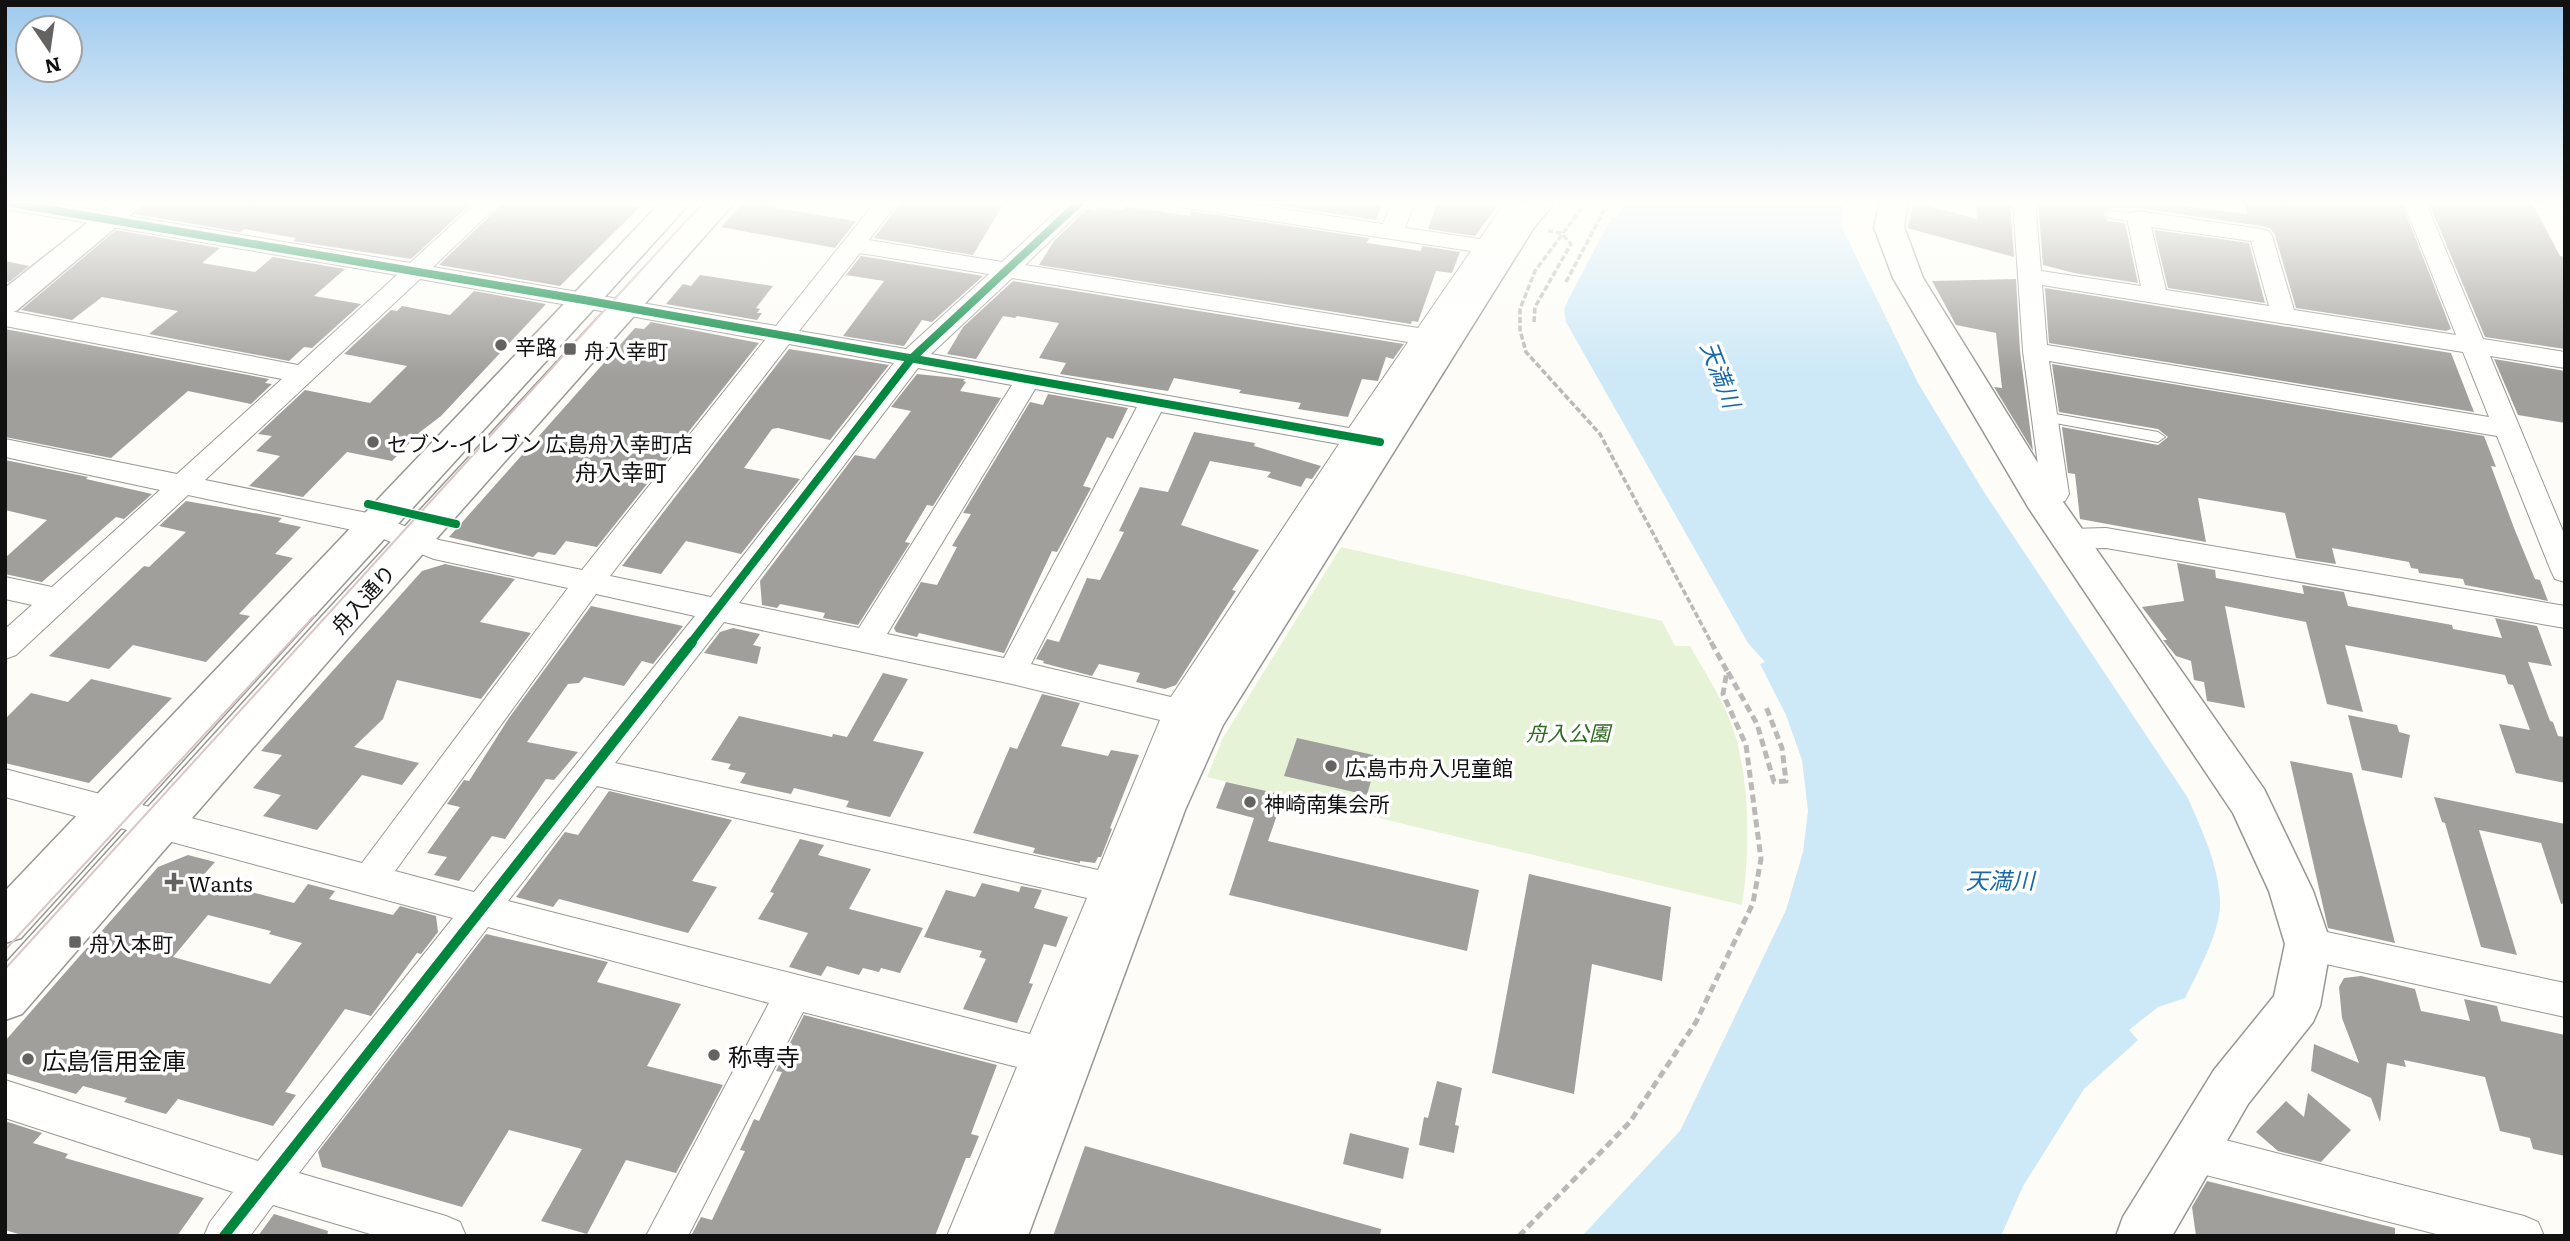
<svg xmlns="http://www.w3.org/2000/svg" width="2570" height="1241" viewBox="0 0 2570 1241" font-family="Literata,'Noto Sans JP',serif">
<rect width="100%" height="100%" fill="#fdfcf7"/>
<!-- green -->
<path fill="#e7f3d7" d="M1341,547L1662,621L1675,646H1690C1706,674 1727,706 1736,738C1750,789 1750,853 1742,905L1207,777L1223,738Z"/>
<!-- water -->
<path fill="#cde8f7" d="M1620,201H1844L1842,228L1918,383L1984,492L2188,798C2202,831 2219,865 2220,902C2221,931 2198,972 2185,998L2158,1007L2129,1030L2138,1040L2084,1089L2023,1186L2001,1236H1582L1680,1131L1786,910L1803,852L1808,811L1802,760L1786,715L1760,664L1765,662L1748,643L1566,322L1564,310L1568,300L1612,217H1617L1622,209Z"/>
<!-- building -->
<g fill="#a19f9c" fill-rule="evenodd">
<path d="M150,201H474L411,259L293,241L296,238L244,229L240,232L135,214Z"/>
<path d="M505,201H600L640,207L560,286L439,265Z"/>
<path d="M745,201H782L776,208L856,221L835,248L721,227Z"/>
<path d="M902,201H1005L973,255L874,238Z"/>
<path d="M1248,201H1383L1376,220Z"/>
<path d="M1438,201H1501L1475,236L1428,229Z"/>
<path d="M1976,201H2010L2014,257L1907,228L1914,202L1977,219Z"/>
<path d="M2038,201H2148L2247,214L2244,201H2401L2451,329L2446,331L2296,308L2275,235L2270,228L2261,226L2138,208H2112L2105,213L2104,216L2108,221L2125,223L2138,283L2074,273L2043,265Z"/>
<path d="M2428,201H2531L2560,256L2565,257V349L2485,337Z"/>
<path d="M1124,206L1191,216V211L1369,238L1367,243L1421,251L1422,246L1460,252L1452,273L1436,271L1418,322L1412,321L1411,324L1039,265L1054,241L1087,209L1096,211L1098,207L1122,210Z"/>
<path d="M116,230L220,248L202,263L255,272L273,257L345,269L314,296L361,304L312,348L304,347L289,361L149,334L178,311L102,297L72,320L21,310Z"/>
<path d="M2154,230L2249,243L2265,303L2168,288Z"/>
<path d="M861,256L983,276L932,322L922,320L904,346L843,336L884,281L846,275Z"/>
<path d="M5,261L29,266L9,282L5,281Z"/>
<path d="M700,275L773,286L756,308L760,309L757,313H762L757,320L666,304L683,284L691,286Z"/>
<path d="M2016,279L2020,351L2033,451L1994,387L2002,388L1996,333L1956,325L1932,281Z"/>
<path d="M1013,281L1404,344L1393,359L1386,357L1378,381L1362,379L1348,417L1298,409L1301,403L1239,393L1241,390L1174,378L1168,391L1060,374L1066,363L1039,358L1059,323L1017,316L1015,318L1003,316L976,359L947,354L963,327Z"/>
<path d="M2045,288L2451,353L2474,412L2049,343Z"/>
<path d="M474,291L546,304L441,416L420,432L392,461L347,452L303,497L249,486L280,456L256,451L272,436L258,434L305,390L370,403L407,366L344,354L391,310L397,311L402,306L450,315Z"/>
<path d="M651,322L759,343L597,547L566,541L555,555L538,552L533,557L449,537L635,328L644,329Z"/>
<path d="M5,329L269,379L265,383L272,384L251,404L188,391L111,458L5,437Z"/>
<path d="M789,349L889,365L830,440L778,428L772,429L744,468L800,479L741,554L686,541L661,574L622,566Z"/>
<path d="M2494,359L2565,371V423L2518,415Z"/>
<path d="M2052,364L2484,436L2496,467L2491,466L2514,528L2535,579L2540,580L2548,601L2465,585L2463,579L2419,573L2418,569L2411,568L2409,562L2332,548L2336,564L2296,558L2285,513L2198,498L2206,542L2080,519L2075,474L2068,473L2062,427L2158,445L2168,437L2158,429L2059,412Z"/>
<path d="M917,374L965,379L963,381L966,382L960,391L1001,398L933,506L927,505L905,542L910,543L858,625L823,618L825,613L780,604L777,608L762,605L760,581L855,455L875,459L911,411L891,407Z"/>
<path d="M1048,394L1128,408L1113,439L1107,437L1083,486L1091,488L1057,552L1052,551L1004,653L919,633L917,637L896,632L894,628L921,582L937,585L957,547L952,546L971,514L963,513L1030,402L1043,405Z"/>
<path d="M1194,432L1255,443L1254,446L1321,466L1312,479L1306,478L1301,487L1267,477L1271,472L1210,461L1181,525L1259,550L1232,590L1236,591L1176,685L1165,689L1136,682L1140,673L1099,664L1092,676L1043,663L1044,661L1036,659L1047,639L1059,642L1087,578L1100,580L1124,532L1119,531L1140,487L1168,492Z"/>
<path d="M5,460L88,477L86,479L152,494L124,519L116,517L42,582L37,581L5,574V558L47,520L5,510Z"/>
<path d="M186,501L282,518L278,522L301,527L275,554L293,558L239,614L250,616L206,662L133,645L109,669L49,656L144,566L149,567L186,532L159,526Z"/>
<path d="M2177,563L2215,570L2216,578L2304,594L2302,585L2344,592L2348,606L2452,625L2453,629L2502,638L2495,618L2537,626L2552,666L2528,662L2550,721L2553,722L2558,736L2565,737V783L2516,773L2499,724L2530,730L2513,685L2508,684L2505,675L2345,645L2363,712L2327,704L2306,622L2225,606L2245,708L2207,701L2204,682L2194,680L2191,661L2176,656L2163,640H2167L2142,607L2184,601Z"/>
<path d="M445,564L515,579L480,622L531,633L481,699L397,680L383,719L354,747L419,763L402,785L362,775L317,830L263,816L281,795L253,788L282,755L261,751L422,571Z"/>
<path d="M591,606L683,626L653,664L642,661L624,686L584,677L579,683L568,684L527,742L578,752L554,780L546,779L505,839L492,836L459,881L434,875L447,857L427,853L460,807L447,804L464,780L469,781L509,718Z"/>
<path d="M733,628L760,634L753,645L761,647L757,664L704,653L720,632Z"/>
<path d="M883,673L908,679L873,741L924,752L890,817L846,807L849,801L794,788L791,794L740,783L746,773L728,769L731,764L711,760L739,716L832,737L833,734L847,737Z"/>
<path d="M91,679L172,698L89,783L5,763V719L31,693L68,702Z"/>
<path d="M1042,694L1080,703L1061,746L1108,756L1111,750L1139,755L1110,828L1112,829L1101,857H1098L1095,863L1080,861V863L1033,853L1035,848L973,833L1010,747L1017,749Z"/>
<path d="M2348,715L2397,725L2399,732L2410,735L2402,778L2362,770Z"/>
<path d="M1297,738L1378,756L1367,795L1284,776Z"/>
<path d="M2290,761L2352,773L2395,943L2328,928Z"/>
<path d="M1226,782L1284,795L1268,841L1479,890L1467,951L1229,895L1254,818L1216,808Z"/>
<path d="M609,791L732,820L692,881L717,887L688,933L559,899L553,907L516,897L565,832L578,835Z"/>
<path d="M2434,797L2565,824V903L2561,904L2541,843L2479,830L2517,955L2481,947L2445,823L2442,822Z"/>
<path d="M800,839L824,845L818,855L871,869L849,909L923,928L900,973L881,968L879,972L863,968L859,975L827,966L821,976L789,967L808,933L758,919L774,893L770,892Z"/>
<path d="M188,855L215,862L200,879L294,903L308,884L335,891L329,899L393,915L400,906L436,916L438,932L421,954L417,953L371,1016L345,1009L285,1092L296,1095L273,1126L178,1099L166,1114L124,1102L127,1098L83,1086L76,1094L5,1073V1041L158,867ZM208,915L271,931L269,934L302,943L270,984L173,957Z"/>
<path d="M1529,874L1671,907L1662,981L1592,964L1574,1094L1492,1073Z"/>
<path d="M982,883L1019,892L1021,886L1042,890L1034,908L1068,917L1056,947L1044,944L1029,983L1033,984L1017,1023L963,1009L986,959L979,957L982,951L924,937L946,890L975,897Z"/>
<path d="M486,934L608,962L597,982L681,1004L647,1066L723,1085L676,1173L626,1160L587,1234L541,1221L582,1149L509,1130L462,1207L322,1167L318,1152Z"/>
<path d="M2361,976L2415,989L2421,1011L2470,1021L2464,999L2497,1006L2501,1021L2565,1035V1156L2533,1149L2530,1138L2500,1131L2485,1077L2404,1060L2406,1067L2387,1063L2380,1122L2371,1098L2311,1071L2314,1044L2359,1063L2342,1018L2339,987L2344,978Z"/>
<path d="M804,1015L997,1065L971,1134L979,1136L970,1158H966L935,1236H691L701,1217L712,1220L745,1151L740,1150L754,1119L759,1121L782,1072L776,1071Z"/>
<path d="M1437,1081L1462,1088L1455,1125L1459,1126L1454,1153L1419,1145L1424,1117L1428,1118Z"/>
<path d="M2308,1093L2351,1130L2321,1162L2278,1151L2256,1132L2286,1101L2304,1117Z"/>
<path d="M5,1121L42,1133L33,1143L68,1154L65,1158L204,1198L177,1236H25L5,1230Z"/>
<path d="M1350,1133L1409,1148L1403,1179L1343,1164Z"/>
<path d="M1085,1146L1381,1229L1380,1236H1053Z"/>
<path d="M2207,1181L2395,1228V1236H2196L2192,1207Z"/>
<path d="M274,1214L328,1231L327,1236H258Z"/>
</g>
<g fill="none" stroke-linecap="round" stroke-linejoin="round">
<defs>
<g id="service">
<path d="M2112,211L2138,214L2144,218L2138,222L2108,218L2106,215Z"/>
<path d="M2044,412L2158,432L2165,437L2158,442L2039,420L2037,417Z"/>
</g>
<g id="minor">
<path d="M5,201H39L410,263L478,201H502L433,267L776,326L876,201H899L869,240L1002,262L1068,201H1092L1025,265L1418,328L1471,251L1186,208L1178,206L1175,201H1230L1383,224L1393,201H1415L1405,228L1480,239L1506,201H1528L1374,432L1389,436L1393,442L1389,448L1380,451L1363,448L1201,704L1217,709L1222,718L1217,727L1206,731L1189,727L1064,1043L1071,1046L1077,1059L1071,1072L1058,1077L1051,1075L987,1236H947L1017,1067L803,1012L688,1236H646L769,1003L488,927L299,1173L446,1216L460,1222L466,1236H377L273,1205L250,1236H204L210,1222L233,1192L5,1118V1080L258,1161L453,918L5,797V769L362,863L568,588L434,559L371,534L188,495L16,655L5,659V629L32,605L5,599V577L52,587L160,490L5,457V439L177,474L282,379L5,326V310L298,365L397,275L5,209ZM860,253L989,274L906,349L799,331ZM1012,278L1408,342L1349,428L931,354ZM420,279L765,340L582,570L439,540L377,515L205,480ZM789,344L894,363L711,597L610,576ZM918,368L1012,385L859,628L739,603ZM1035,389L1137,407L1004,658L887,634ZM1161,412L1339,444L1171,697L1031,664ZM596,594L695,616L474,892L395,871ZM724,622L1012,684L1160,720L1098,870L615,763ZM597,786L1087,898L1030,1034L508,901Z"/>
<path d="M2013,201H2035L2041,271L2141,286L2127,218L2130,213L2138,211L2261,229L2269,231L2272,236L2294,310L2456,335L2403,201H2425L2483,339L2565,352V368L2490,356L2565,536V582L2555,579L2551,571L2497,436L2049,361L2069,494L2065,501C2053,504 2044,509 2031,505L2027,498L2031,491L2041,488L2023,351ZM2151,227L2251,241L2269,306L2166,290ZM2042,285L2463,352L2489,417L2047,345Z"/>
<path d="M2106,528L2565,606V628L2106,548L2070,549L2060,546L2056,539L2060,532L2070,529Z"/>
<path d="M2308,928L2565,983V1017L2308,960L2295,955L2290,944L2295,933Z"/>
<path d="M2190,1131L2524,1216L2538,1222L2544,1236H2444L2190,1171L2176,1165L2170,1151L2176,1137Z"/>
</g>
<g id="tertiary">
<path d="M115,201H147L16,311L5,314V288Z"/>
<path d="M662,201H692L21,938L5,943V891Z"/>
<path d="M706,201H736L350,636L22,1014L5,1020V964L322,616Z"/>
<path d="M1526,201H1556L1533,229L1223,725L1185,810L1028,1236H976L1143,810L1192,706L1506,224Z"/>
<path d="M1880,201H1908L1904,227L1923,278L2054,489L2264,789L2313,891L2331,944L2320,1006L2313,1022L2248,1104L2172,1236H2116L2123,1217L2214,1070L2274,996L2285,944L2269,891L2233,813L2028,507L1893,278L1874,227Z"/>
</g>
</defs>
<!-- service casing -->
<use href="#service" stroke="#979795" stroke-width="2"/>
<!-- minor casing -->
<use href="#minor" stroke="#979795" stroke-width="2"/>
<!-- tertiary casing -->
<use href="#tertiary" stroke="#979795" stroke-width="3"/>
<!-- path-far1 -->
<g stroke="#b9b9b8" stroke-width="3.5" stroke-dasharray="6 2.5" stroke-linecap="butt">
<path d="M1587,201L1535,271L1520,309V330L1526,352L1600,434L1712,644"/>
<path d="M1566,282L1609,201"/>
<path d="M1534,322L1535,307L1571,244L1561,233L1548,231"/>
</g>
<!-- path -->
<g stroke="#b9b9b8" stroke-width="5" stroke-dasharray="8 4.5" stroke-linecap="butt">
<path d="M1728,672L1757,724L1774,782L1786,781L1782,748L1765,704"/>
<path d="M1519,1236L1630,1122L1696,1022L1753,903L1761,859L1746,745L1723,694L1727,671L1711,642"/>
</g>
<!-- service -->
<use href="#service" fill="#fffffe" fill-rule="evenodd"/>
<!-- minor -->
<use href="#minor" fill="#fffffe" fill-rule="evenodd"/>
<!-- tertiary -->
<use href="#tertiary" fill="#fffffe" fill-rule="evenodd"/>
<!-- tram -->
<g stroke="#d9c6c7" stroke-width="2">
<path d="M5,950L314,616"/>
<path d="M5,969L704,201"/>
</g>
<defs>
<g id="cycleway-far1">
<path d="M5,202L584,300L1380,442"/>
<path d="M368,504L456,524"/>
<path d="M690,644L911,359L1081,201"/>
</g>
<path id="cycleway" d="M224,1236L692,642"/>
</defs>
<!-- cycleway-far1 casing -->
<use href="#cycleway-far1" stroke="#fff" stroke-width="11"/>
<!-- cycleway casing -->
<use href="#cycleway" stroke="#fff" stroke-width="15"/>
<!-- cycleway-far1 -->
<use href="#cycleway-far1" stroke="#00873e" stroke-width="8"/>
<!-- cycleway -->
<use href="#cycleway" stroke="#00873e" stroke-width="10"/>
</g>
<!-- sky -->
<linearGradient id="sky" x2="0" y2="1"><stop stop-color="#9dc9ee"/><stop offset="0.54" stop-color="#fefefb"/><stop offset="1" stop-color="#fefefb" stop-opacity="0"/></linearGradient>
<rect width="2570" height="375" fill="url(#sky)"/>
<!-- markers -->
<g fill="#646362" stroke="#fff" stroke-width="2.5">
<circle cx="501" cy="345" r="7"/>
<rect x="563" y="342" width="14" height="14" rx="3.5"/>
<circle cx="373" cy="442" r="7"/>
<circle cx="1331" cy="766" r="7"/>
<circle cx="1250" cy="802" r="7"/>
<path d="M170.5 871.5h7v7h7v7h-7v7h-7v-7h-7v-7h7z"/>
<rect x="68" y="935" width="14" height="14" rx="3.5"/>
<circle cx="714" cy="1055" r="7"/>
<circle cx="28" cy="1059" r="7"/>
</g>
<g text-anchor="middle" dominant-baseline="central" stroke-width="7" stroke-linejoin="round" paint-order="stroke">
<!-- poi labels -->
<g font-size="21" fill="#111" stroke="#fff" text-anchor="start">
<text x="515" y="345">辛路</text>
<text x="584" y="349">舟入幸町</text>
<text x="387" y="442">セブン-イレブン 広島舟入幸町店</text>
<text x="1345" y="766">広島市舟入児童館</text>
<text x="1264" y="802">神崎南集会所</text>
<text x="188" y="882">Wants</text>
<text x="89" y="942">舟入本町</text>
</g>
<!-- street labels -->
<g font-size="21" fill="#111" stroke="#fff">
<text transform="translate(362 598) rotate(-48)">舟入通り</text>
</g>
<!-- park labels -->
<g font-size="21" font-style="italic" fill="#2f6b1f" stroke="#fff">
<text x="1568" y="731">舟入公園</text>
</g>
<!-- water labels -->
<g font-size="23" font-style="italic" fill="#1768a6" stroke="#fff">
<text transform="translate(1722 374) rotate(69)">天満川</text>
<text x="2000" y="879">天満川</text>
</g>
<!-- neighbourhood labels -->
<g font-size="23" fill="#111" stroke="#fff">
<text x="621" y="471">舟入幸町</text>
</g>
<!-- near-poi labels -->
<g font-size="24" fill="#111" stroke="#fff" text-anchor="start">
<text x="728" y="1055">称専寺</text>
<text x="42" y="1059">広島信用金庫</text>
</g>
</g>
<!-- border -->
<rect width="2570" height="1241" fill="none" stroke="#111111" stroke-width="14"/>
<!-- north arrow -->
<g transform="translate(49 49) rotate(167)"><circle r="33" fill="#ffffff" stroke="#a0a0a0" stroke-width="2"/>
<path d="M0-5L12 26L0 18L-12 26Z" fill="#646362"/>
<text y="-10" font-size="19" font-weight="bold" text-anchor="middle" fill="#111111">N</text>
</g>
</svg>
